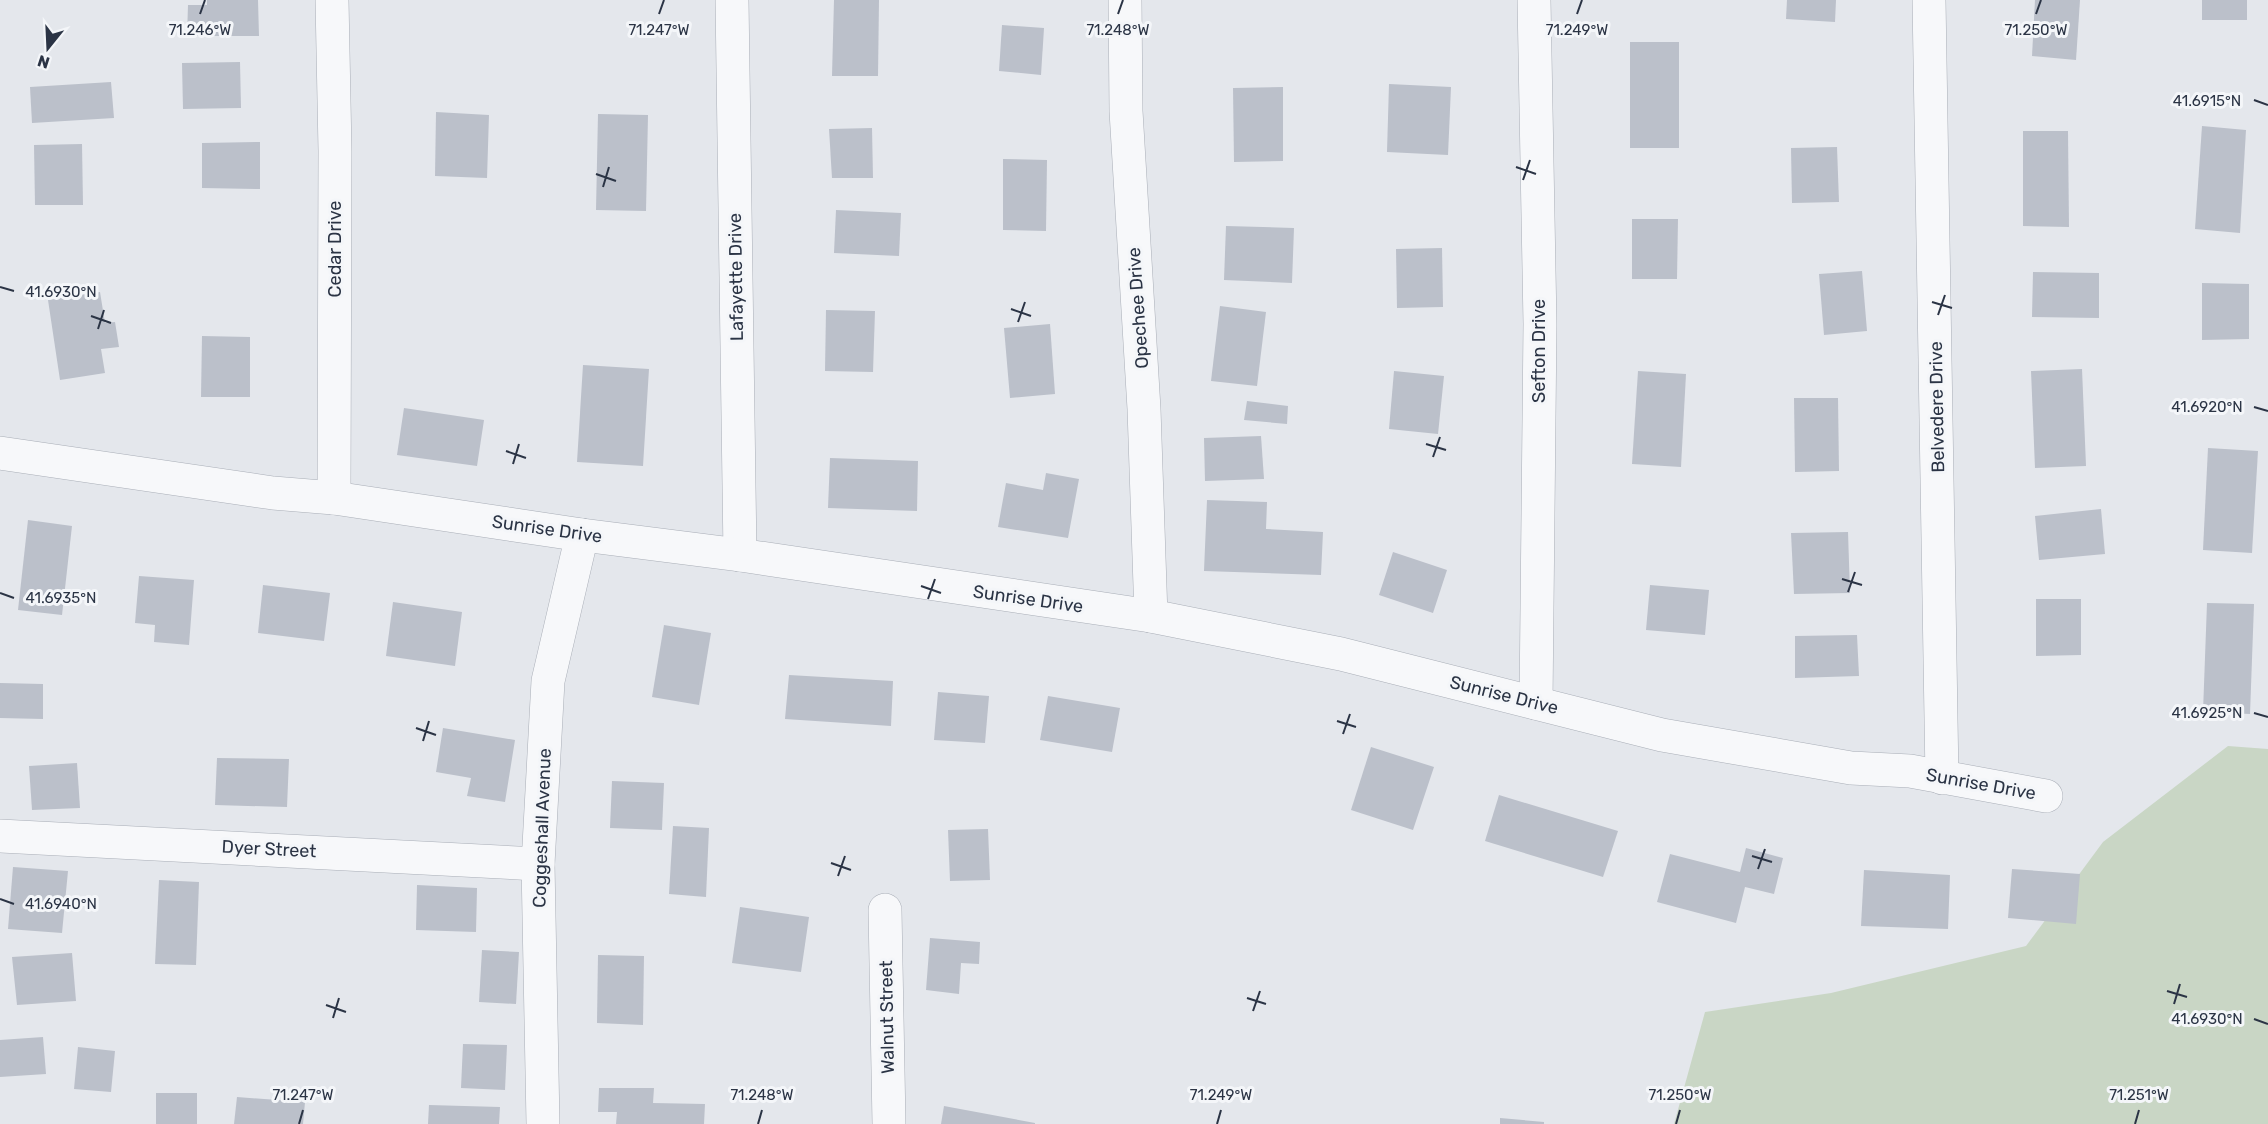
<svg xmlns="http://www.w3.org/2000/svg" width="2268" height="1124" viewBox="0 0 2268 1124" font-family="Rubik,sans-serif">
<rect width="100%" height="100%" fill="#e4e7ec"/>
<!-- green -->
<path fill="#c9d6c5" d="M2228,746L2268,749V1124H1674L1705,1012L1831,993L2026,946L2103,842Z"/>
<!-- building -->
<g fill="#bbc0ca">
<path d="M207,0H258L259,36H187L188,5H207Z"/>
<path d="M834,0H879L878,76H832Z"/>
<path d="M1787,0H1836L1835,22L1786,19Z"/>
<path d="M2035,0H2080L2076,60L2032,56Z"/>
<rect x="2202" y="0" width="45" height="20"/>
<path d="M1002,25L1044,28L1041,75L999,71Z"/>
<rect x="1630" y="42" width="49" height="106"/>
<path d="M240,62L241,108L183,109L182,63Z"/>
<path d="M111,82L114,118L32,123L30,87Z"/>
<path d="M1389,84L1451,87L1448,155L1387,152Z"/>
<path d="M1283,87V161L1234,162L1233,88Z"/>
<path d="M436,112L489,115L487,178L435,176Z"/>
<path d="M598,114L648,115L646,211L596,210Z"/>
<path d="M2202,126L2246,130L2240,233L2195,229Z"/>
<path d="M872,128L873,178H832L829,129Z"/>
<path d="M2023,131H2068L2069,227L2023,226Z"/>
<path d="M260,142V189L202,188V143Z"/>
<path d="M82,144L83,205H35L34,145Z"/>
<path d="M1837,147L1839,202L1792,203L1791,148Z"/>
<path d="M1003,159L1047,160L1046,231L1003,230Z"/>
<path d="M836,210L901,213L899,256L834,253Z"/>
<path d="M1632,219H1678L1677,279H1632Z"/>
<path d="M1226,226L1294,228L1292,283L1224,280Z"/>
<path d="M1442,248L1443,307L1397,308L1396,249Z"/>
<path d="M1862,271L1867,331L1824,335L1819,274Z"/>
<path d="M2033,272L2099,273V318L2032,317Z"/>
<path d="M2202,283L2249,284V339L2202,340Z"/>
<path d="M100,292L105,323L115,322L119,347L101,349L105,373L60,380L48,300Z"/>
<path d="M1220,306L1266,312L1257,386L1211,381Z"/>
<path d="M826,310L875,311L873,372L825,371Z"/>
<path d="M1050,324L1055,394L1010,398L1004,328Z"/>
<path d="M202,336L250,337V397H201Z"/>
<path d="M583,365L649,369L643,466L577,462Z"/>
<path d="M2082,369L2086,466L2035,468L2031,371Z"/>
<path d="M1394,371L1444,376L1438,434L1389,429Z"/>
<path d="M1638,371L1686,374L1681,467L1632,464Z"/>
<path d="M1794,398H1838L1839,471L1795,472Z"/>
<path d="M1247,401L1288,406L1287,424L1244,420Z"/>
<path d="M404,408L484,420L477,466L397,455Z"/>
<path d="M1261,436L1264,479L1205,481L1204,438Z"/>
<path d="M2208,448L2258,451L2252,553L2203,550Z"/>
<path d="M830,458L918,461L917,511L828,508Z"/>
<path d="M1046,473L1079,479L1068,538L998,527L1006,483L1043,490Z"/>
<path d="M1207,500L1267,502L1266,529L1323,532L1321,575L1204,571Z"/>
<path d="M2101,509L2105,554L2039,560L2035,516Z"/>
<path d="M28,520L72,526L62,615L18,610Z"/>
<path d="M1848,532L1850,593L1794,594L1791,533Z"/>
<path d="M1393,552L1447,570L1433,613L1379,595Z"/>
<path d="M139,576L194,580L189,645L154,642L155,625L135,623Z"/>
<path d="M263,585L330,593L324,641L258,633Z"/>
<path d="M1650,585L1709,590L1705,635L1646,630Z"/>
<path d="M2036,599H2081V655L2036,656Z"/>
<path d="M393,602L462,612L455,666L386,656Z"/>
<path d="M2207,603L2254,604L2250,714L2203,712Z"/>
<path d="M664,625L711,633L699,705L652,697Z"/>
<path d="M1857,635L1859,676L1795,678V636Z"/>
<path d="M789,675L893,681L891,726L785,719Z"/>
<path d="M0,683L43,684V719L0,718Z"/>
<path d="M938,692L989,696L985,743L934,740Z"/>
<path d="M1048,696L1120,708L1112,752L1040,740Z"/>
<path d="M443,728L515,740L505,802L467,796L471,778L436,772Z"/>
<path d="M1371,747L1434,767L1413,830L1351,810Z"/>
<path d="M217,758L289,759L287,807L215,805Z"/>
<path d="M77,763L80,808L32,810L29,766Z"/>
<path d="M612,781L664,783L662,830L610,828Z"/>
<path d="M1499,795L1618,831L1603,877L1485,841Z"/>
<path d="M673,826L709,828L706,897L669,894Z"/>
<path d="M988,829L990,880L950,881L948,830Z"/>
<path d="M1746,848L1783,858L1774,894L1745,887L1736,923L1657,902L1670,854L1740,872Z"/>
<path d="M13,867L68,871L62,933L8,929Z"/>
<path d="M2012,869L2080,874L2076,924L2008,918Z"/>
<path d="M1864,870L1950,875L1948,929L1861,926Z"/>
<path d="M159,880L199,882L196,965L155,964Z"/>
<path d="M417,885L477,888L476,932L416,930Z"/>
<path d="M740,907L809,917L801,972L732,963Z"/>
<path d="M930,938L980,942L979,964L961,963L959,994L926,990Z"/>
<path d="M482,950L519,952L516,1004L479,1002Z"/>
<path d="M72,953L76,1001L17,1005L12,957Z"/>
<path d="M598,955L644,956L643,1025L597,1023Z"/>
<path d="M43,1037L46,1074L0,1077V1040Z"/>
<path d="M463,1044L507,1045L505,1090L461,1088Z"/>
<path d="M78,1047L115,1051L111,1092L74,1089Z"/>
<path d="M599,1088H654L653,1103L705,1104L704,1124H616L617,1112H598Z"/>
<rect x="156" y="1093" width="41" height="31"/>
<path d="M237,1097L305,1102L303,1124H234Z"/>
<path d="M429,1105L500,1107L499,1124H428Z"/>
<path d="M944,1106L1035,1123V1124H941Z"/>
<path d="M1500,1118L1544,1122V1124H1500Z"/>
</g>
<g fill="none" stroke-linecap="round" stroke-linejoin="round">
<defs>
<g id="minor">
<path d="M332,0L335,151L334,498"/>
<path d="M732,0L740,555"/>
<path d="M1125,0L1126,111L1144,409L1151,616"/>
<path d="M1534,0L1540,324L1536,703"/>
<path d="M1929,0L1942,778"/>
<path d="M0,453L273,493L334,498L582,535L740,555L1151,616L1341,654L1662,735L1851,768L1910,771L2046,796"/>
<path d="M0,836L538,864"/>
<path d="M885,910L889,1124"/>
<path d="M543,1124L538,864L548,681L582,535"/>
</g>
</defs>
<!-- minor casing -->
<use href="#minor" stroke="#a9aeb7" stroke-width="34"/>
<!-- minor -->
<use href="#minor" stroke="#f7f8fa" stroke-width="33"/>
</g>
<!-- ticks -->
<path fill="none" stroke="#2b3445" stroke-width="2" d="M200,14L205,0M659,14L664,0M1118,14L1123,0M1577,14L1582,0M2036,14L2041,0M2254,100L2268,105M1516,167L1536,174M596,174L616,181M1523,180L1530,160M603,187L609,167M0,287L14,291M1932,302L1952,308M1011,309L1031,316M1938,315L1945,295M91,316L111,323M1018,322L1025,302M98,329L104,310M2254,407L2268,411M1426,444L1446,450M506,451L526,458M1433,457L1440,437M513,464L519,444M1842,579L1862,585M921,586L941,593M1848,592L1855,572M0,593L14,598M928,599L935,579M2254,713L2268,717M1337,721L1356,727M416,728L436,735M1343,734L1350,714M423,741L429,721M1752,856L1772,862M831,863L851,870M1758,869L1765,849M838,876L845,856M0,899L14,904M2167,991L2187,997M1247,998L1266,1004M2174,1004L2180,984M326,1005L346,1012M1253,1011L1260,991M333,1018L339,998M2254,1019L2268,1024M299,1124L303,1110M758,1124L762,1110M1217,1124L1221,1110M1676,1124L1680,1110M2135,1124L2139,1110"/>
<g text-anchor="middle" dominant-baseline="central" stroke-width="6" stroke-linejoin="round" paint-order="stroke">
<!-- street labels -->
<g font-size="18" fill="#2b3445" stroke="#f4f6f9">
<text transform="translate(335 249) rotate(-90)">Cedar Drive</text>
<text transform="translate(736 277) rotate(-91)">Lafayette Drive</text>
<text transform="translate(1138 308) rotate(-94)">Opechee Drive</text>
<text transform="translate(1539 351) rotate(-90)">Sefton Drive</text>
<text transform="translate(1937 407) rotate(-91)">Belvedere Drive</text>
<text transform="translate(547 529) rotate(8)">Sunrise Drive</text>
<text transform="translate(1028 599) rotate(8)">Sunrise Drive</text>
<text transform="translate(1504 695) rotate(14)">Sunrise Drive</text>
<text transform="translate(1981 784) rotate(10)">Sunrise Drive</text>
<text transform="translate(542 828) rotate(-88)">Coggeshall Avenue</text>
<text transform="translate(269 849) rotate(3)">Dyer Street</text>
<text transform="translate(887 1017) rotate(-91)">Walnut Street</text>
</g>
</g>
<g font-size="15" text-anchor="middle" fill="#2b3445" stroke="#f4f6f9" stroke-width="6" stroke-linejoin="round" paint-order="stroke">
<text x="200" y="35">71.246°W</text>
<text x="659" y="35">71.247°W</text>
<text x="1118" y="35">71.248°W</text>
<text x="1577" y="35">71.249°W</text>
<text x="2036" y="35">71.250°W</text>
<text x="2207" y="106">41.6915°N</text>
<text x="61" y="297">41.6930°N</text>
<text x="2207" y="412">41.6920°N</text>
<text x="61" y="603">41.6935°N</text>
<text x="2207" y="718">41.6925°N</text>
<text x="61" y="909">41.6940°N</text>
<text x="2207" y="1024">41.6930°N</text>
<text x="303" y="1100">71.247°W</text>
<text x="762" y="1100">71.248°W</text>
<text x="1221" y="1100">71.249°W</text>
<text x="1680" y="1100">71.250°W</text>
<text x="2139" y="1100">71.251°W</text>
</g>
<!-- north arrow -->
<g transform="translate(48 48) rotate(198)" stroke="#f4f6f9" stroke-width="4.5" paint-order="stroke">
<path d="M0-4.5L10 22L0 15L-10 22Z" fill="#2b3445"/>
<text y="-9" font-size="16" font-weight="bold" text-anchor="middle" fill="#2b3445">N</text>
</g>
</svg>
